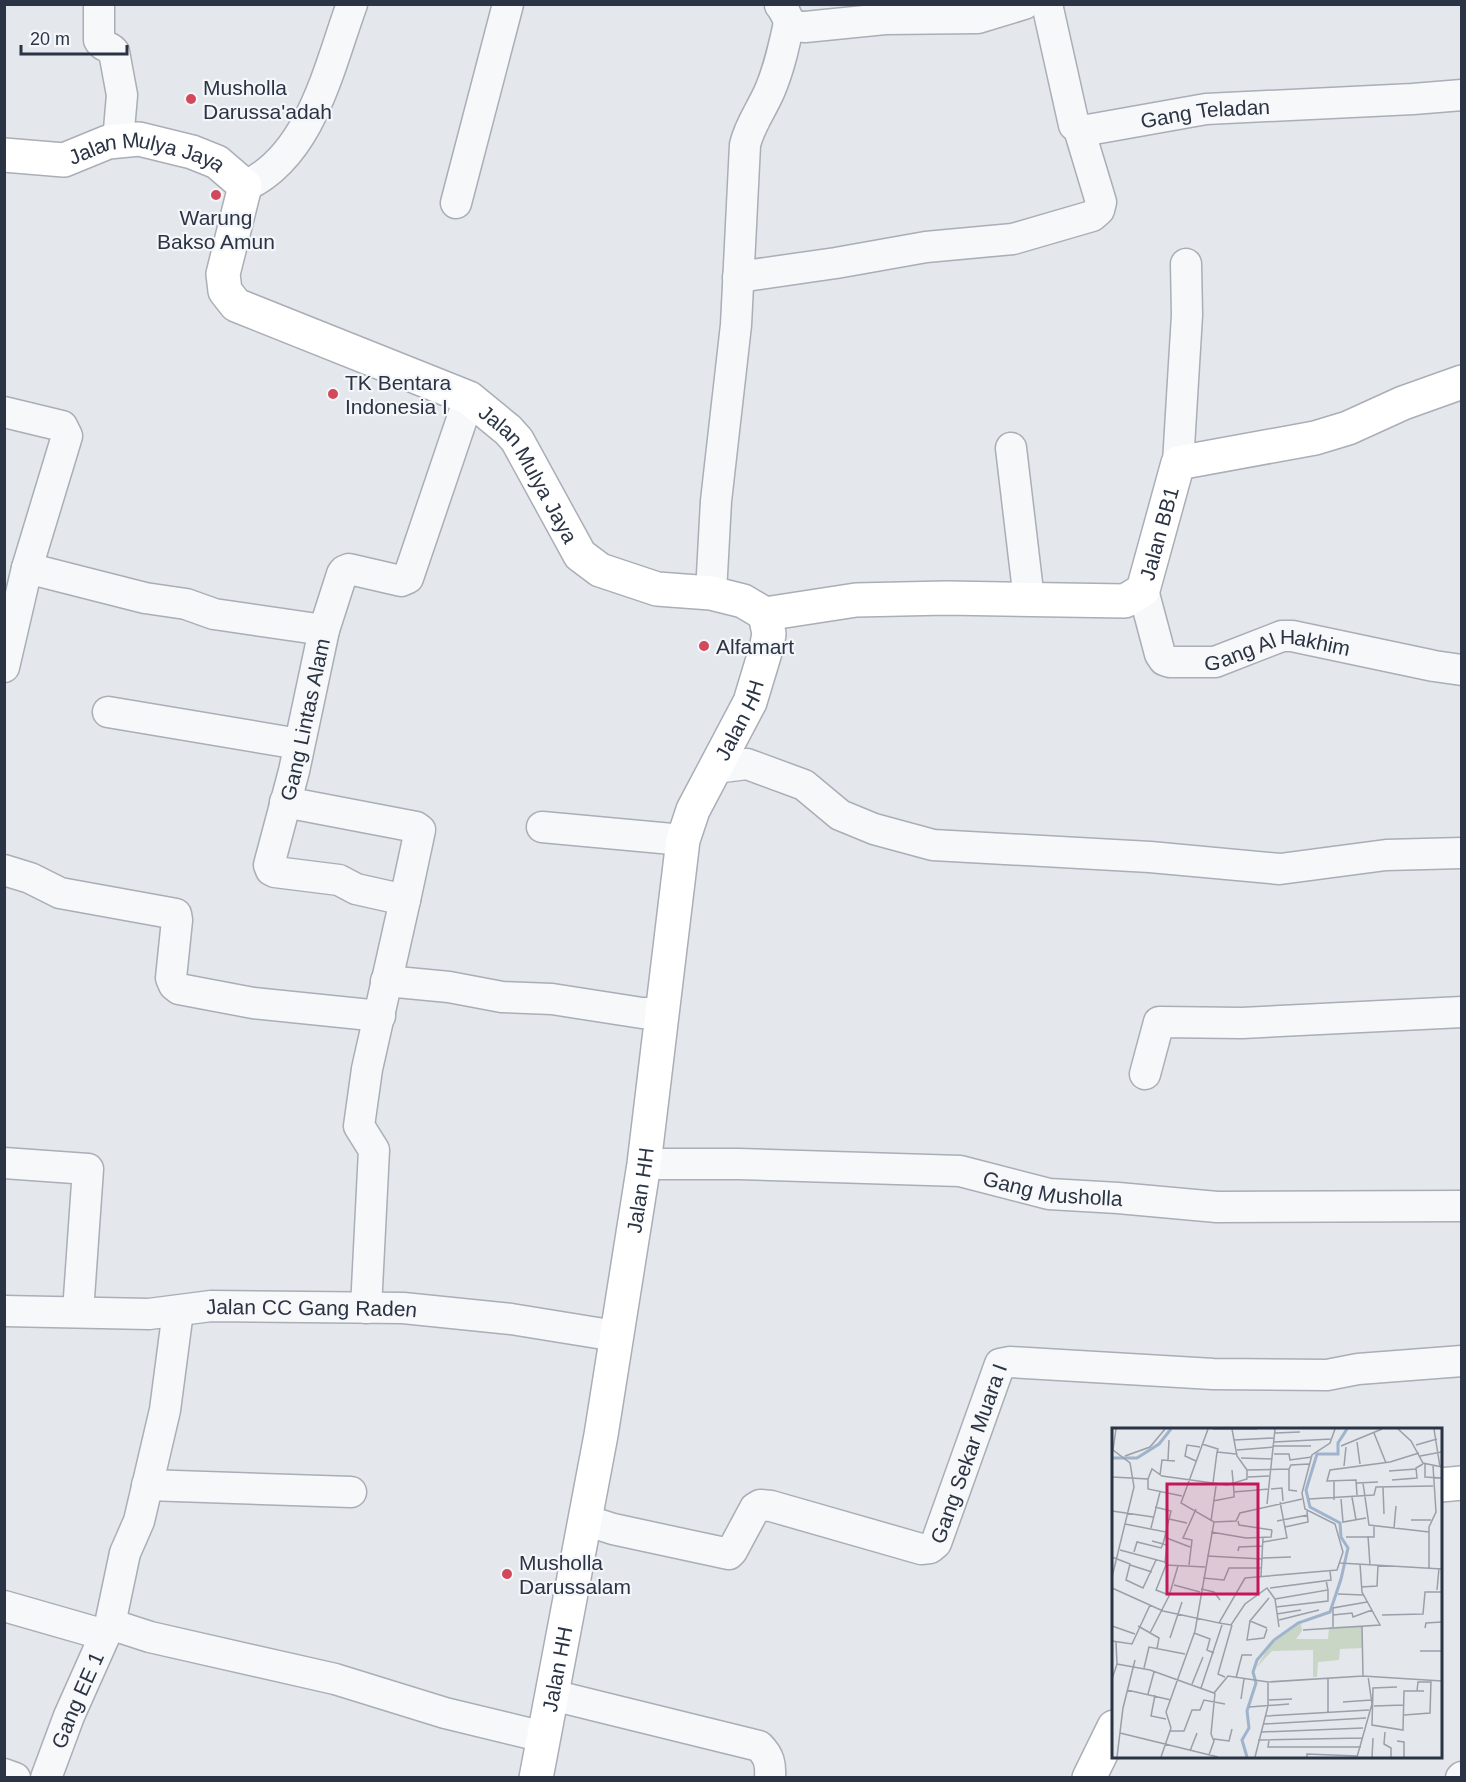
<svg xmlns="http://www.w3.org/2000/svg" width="1466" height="1782" viewBox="0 0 1466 1782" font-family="Helvetica,sans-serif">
<rect width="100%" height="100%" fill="#e4e7ec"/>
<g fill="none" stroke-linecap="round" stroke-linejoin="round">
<defs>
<g id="street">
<path d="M99,4V40C102,47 110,46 114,52L122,95L118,141"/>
<path id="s1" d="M1047,4L1074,125L1079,129L1088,130L1206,109L1413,99L1462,95"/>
<path d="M780,5C791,18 784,26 805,27L885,19L978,18L1024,4"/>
<path d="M245,186C311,156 329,67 352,4"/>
<path d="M456,203L508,4"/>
<path d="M738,277L836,263L926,247L1013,239L1092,216L1099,210L1101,202L1079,129"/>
<path d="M4,412L62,426L67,436L27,568L4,667"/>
<path d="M1011,448L1029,600"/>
<path d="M1178,463L1187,315L1186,264"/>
<path d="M27,568L145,598L186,604L214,614L324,630"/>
<path id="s2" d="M1143,590L1160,654L1164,660L1170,662H1215L1282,636H1292L1434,666L1462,670"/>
<path d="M711,593L716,501L736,325L745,145C749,126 762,109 770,90C779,69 784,46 789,23"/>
<path d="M108,712L299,744"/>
<path d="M715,768L747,764L804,785L840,815L874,829L933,845L1150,857L1280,869L1386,855L1462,853"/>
<path d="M285,802L416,827L420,830L405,900"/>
<path d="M542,827L683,840"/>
<path d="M4,870L30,878L60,893L176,914L177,920L171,978L174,985L179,989L253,1003L380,1016"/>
<path d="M386,981L449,987L502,997L552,999L642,1013H663"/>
<path d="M1145,1074L1159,1022L1242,1023L1462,1012"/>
<path d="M4,1163L88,1169L78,1312"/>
<path id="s3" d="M644,1164H739L960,1171L1049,1194L1118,1198L1217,1207L1462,1206"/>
<path id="s4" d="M366,1308L374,1150L359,1126L360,1119L367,1069L405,900L356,889L339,880L275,872L271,870L269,865L294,771L324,630L342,574L344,571L349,569L401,581L408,578L469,398"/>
<path id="s5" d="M4,1311L149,1314L211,1306L403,1308L511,1319L616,1336"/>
<path d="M147,1485L351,1492"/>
<path id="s6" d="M585,1520L613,1529L729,1554L732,1551L755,1508L760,1505L771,1506L921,1549L930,1548L936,1543L1000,1364L1010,1362L1213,1374L1327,1375L1358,1369L1462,1361"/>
<path d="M4,1606L105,1635"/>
<path d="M110,1624L150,1637L335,1679L445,1713L544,1737"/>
<path d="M552,1695L759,1746C769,1756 771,1764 770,1778"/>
<path d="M4,1774L15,1778"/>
<path id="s7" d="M46,1778L69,1716L110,1624L125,1553L139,1521L165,1410L178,1311"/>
<path d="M1461,1778L1462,1777"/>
</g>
<g id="secondary">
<path id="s8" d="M4,155L64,160L108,142L139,139L192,152L217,162L245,186L223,274L225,291L236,305L469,398L508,430L517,440L580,555L600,570L657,589L711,593L743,601L765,614"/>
<path id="s9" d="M765,614L856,600L946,598L1125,601L1143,590L1178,463L1315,438L1348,428L1403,403L1462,382"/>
<path d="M1440,1485L1462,1483"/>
<path id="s10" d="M536,1778L601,1435L644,1164L683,840L693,810L750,702L766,649L769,634L765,614"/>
<path d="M1089,1778L1114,1727"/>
</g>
</defs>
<!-- street casing -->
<use href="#street" stroke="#a9aeb7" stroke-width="33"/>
<!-- secondary casing -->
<use href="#secondary" stroke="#a9aeb7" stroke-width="36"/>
<!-- street -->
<use href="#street" stroke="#f7f8fa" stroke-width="30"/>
<!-- secondary -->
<use href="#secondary" stroke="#fff" stroke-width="33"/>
</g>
<!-- markers -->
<g fill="#d1495b" stroke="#f4f6f9" stroke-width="2">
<circle cx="191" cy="99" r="6"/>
<circle cx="216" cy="195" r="6"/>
<circle cx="333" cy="394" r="6"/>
<circle cx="704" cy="646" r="6"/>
<circle cx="507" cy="1574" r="6"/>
</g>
<g text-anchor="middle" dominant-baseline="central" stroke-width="4.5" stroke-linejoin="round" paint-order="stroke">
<!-- poi labels -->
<g font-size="21" fill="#2b3445" stroke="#f4f6f9" text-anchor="start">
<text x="203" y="87">Musholla<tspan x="203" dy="24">Darussa'adah</tspan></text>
<text x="216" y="217" text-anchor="middle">Warung<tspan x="216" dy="24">Bakso Amun</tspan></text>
<text x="345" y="382">TK Bentara<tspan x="345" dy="24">Indonesia I</tspan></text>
<text x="716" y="646">Alfamart</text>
<text x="519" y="1562">Musholla<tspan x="519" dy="24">Darussalam</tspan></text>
</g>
<!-- street labels -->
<g font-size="21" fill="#2b3445" stroke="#f4f6f9">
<text stroke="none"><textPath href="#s1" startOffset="258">Gang Teladan</textPath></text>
<text stroke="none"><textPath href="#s8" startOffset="147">Jalan Mulya Jaya</textPath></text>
<text stroke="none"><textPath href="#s8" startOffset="732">Jalan Mulya Jaya</textPath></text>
<text stroke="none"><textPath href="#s9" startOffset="441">Jalan BB1</textPath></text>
<text stroke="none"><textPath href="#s2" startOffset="190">Gang Al Hakhim</textPath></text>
<text stroke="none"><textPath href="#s10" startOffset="1083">Jalan HH</textPath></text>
<text stroke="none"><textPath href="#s4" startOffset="711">Gang Lintas Alam</textPath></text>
<text stroke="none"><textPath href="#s3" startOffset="411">Gang Musholla</textPath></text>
<text stroke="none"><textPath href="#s10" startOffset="597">Jalan HH</textPath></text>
<text stroke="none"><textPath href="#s5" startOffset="308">Jalan CC Gang Raden</textPath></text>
<text stroke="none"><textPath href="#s6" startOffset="486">Gang Sekar Muara I</textPath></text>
<text stroke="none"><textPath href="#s10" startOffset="111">Jalan HH</textPath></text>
<text stroke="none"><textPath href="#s7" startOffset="84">Gang EE 1</textPath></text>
</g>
</g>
<!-- overview -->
<g transform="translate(1112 1428)">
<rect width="330" height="330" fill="#e4e7ec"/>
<path d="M185,196H189L190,203L184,211H216L217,199L250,198V220L228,221L227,232L206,234L205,249H201V222L160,223L144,240L158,217Z" fill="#c9d6c5"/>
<path fill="none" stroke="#9fb4cc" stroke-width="3" d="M0,30H25L47,16L59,1M135,329L130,312L137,300L135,283L144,255L141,244L145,232L162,212L186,195L218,184L229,151L236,120L229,109L228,95L198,79L194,62L205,26H226V15L235,1"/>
<path fill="none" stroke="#9a9fa9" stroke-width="1.5" d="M96,1L69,75L102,94L124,93L128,85L190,71M101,1H145M120,1L125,28L135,42M286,1L299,13L311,35L330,39M322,1L328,39M163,5L188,4M262,5L274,35M122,12L162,10M162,14L220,11M245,14L248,36M90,16L106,21L105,24M304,17L325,11M162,18H199M229,18L270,1M125,22L162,19M105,24L124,26M162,26H177L178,32L200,29M13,28L38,19L53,1M308,28L330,24M129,30L160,31M56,32L57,12M84,33L73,28L75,17L88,19M313,36V49L330,50M232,38L234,19M177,41V62L185,63M120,42L122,64L157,61M135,42L177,41L179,37L197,36M277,43L304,41M48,47L50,32L63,33M0,49L36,51V61L70,68M136,49L157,48M36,51L40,41L50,48L115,57L135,51V42M280,52L305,50L304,40L311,36M101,55L105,24M245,55L266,54M251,55L257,97L317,104M271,59L272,86M159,61L170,60L171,73M245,67L244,52L215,53L218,42L278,34L307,25M240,69L244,92M197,71L262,67L264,59L321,58M229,71L231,94L254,90M222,72V53M101,73L122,69V64M155,76L163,1M43,79L59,83L54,104M0,83L41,89M57,91L75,95M299,92H319M99,93L104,58M126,93L127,97L160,102M165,93L196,87M13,96L54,104L51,116M173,99L196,94L195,83M39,100L48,64M282,100L284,78M99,104L134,110L159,109L160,102M256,108L258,137M52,109L78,119M234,109H262V98M40,113L55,117L53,134M151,114L175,110L168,74M8,122L53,134L54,137L93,139M126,123L127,119L151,118M22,124L25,114L49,120L51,116M95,128L150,131M0,129L18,136L14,152L31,160L44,132M150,130L179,129M228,135L330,141M18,137L40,144M54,137L44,162L57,167M77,137L80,112L71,110L84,81M317,140V99L324,84L321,38M149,148L151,109M0,149L22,59L18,35L1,22L4,1M91,150L112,152L117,140H149M62,157L88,164M249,159L265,158L266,137M0,160L51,183L107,195L133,150L225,142L231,124L223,96L193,81L190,65L200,27L218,15L223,1M158,160L219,152L218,143M89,161L102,164L108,172M325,162L327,140M226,166L252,167M163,171L216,162L214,152M164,179L216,173V162M165,186L189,182M221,187L240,185L241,189L260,182M270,187L311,186L313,164H330M167,192L207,182M138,193L135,212L152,210L155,201M107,195L119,197L133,176L155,160L163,171L167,199M0,198L23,206M26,198L47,210L45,221M250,198L251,248M221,199V180L255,174M155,200L138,193L157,170M313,200L314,195L330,194M191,202L268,197L250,164L248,136M38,205L57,168L66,138M82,205L98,211L95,222L102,225M58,210L70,174M0,213L20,216L38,177M308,223H330M5,236L38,242L102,265L116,248L156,254L251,248L330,253M32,240L37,219L73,226M113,249L106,246L120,197M124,250L130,227H140M0,251L5,236L4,214M216,251V284M80,256L91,229M285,259L261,260L260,297L291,302L292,263H312M89,260L110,197M15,262L59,272M305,263L306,254H319M36,266L42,244M43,267L39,288L54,291M129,271L132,251M157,272L180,271M231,274L259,272M262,278L292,277M137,279L177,276M292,287L318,285L319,253M154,288L257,282M152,296L254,290M58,303H72L80,282H88L92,272L113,276M149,304L251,300M273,304L272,316L279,320V329M8,305L106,329M102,311L117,313L120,301M146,312L250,310M157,312L156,319H249M285,313L292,314V329M78,323L85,305M97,327L102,313L99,306L103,265M5,329L11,280L23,232M49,329L59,300L54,284L83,203L102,94M143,329L156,278V255M195,329V326L245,328M245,329L260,276L256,248M260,329L261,310"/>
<path fill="#c2185b" fill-opacity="0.15" stroke="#c2185b" stroke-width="3" d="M55,56H146V166H55Z"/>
<rect width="330" height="330" fill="none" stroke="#2b3445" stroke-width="3"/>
</g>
<!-- border -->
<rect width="1466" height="1782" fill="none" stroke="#2b3445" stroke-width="12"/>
<!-- scale -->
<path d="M21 45v9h106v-9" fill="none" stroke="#2b3445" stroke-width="3"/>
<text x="30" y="45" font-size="18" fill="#2b3445" stroke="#f4f6f9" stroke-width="4.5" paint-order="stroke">20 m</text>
</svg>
